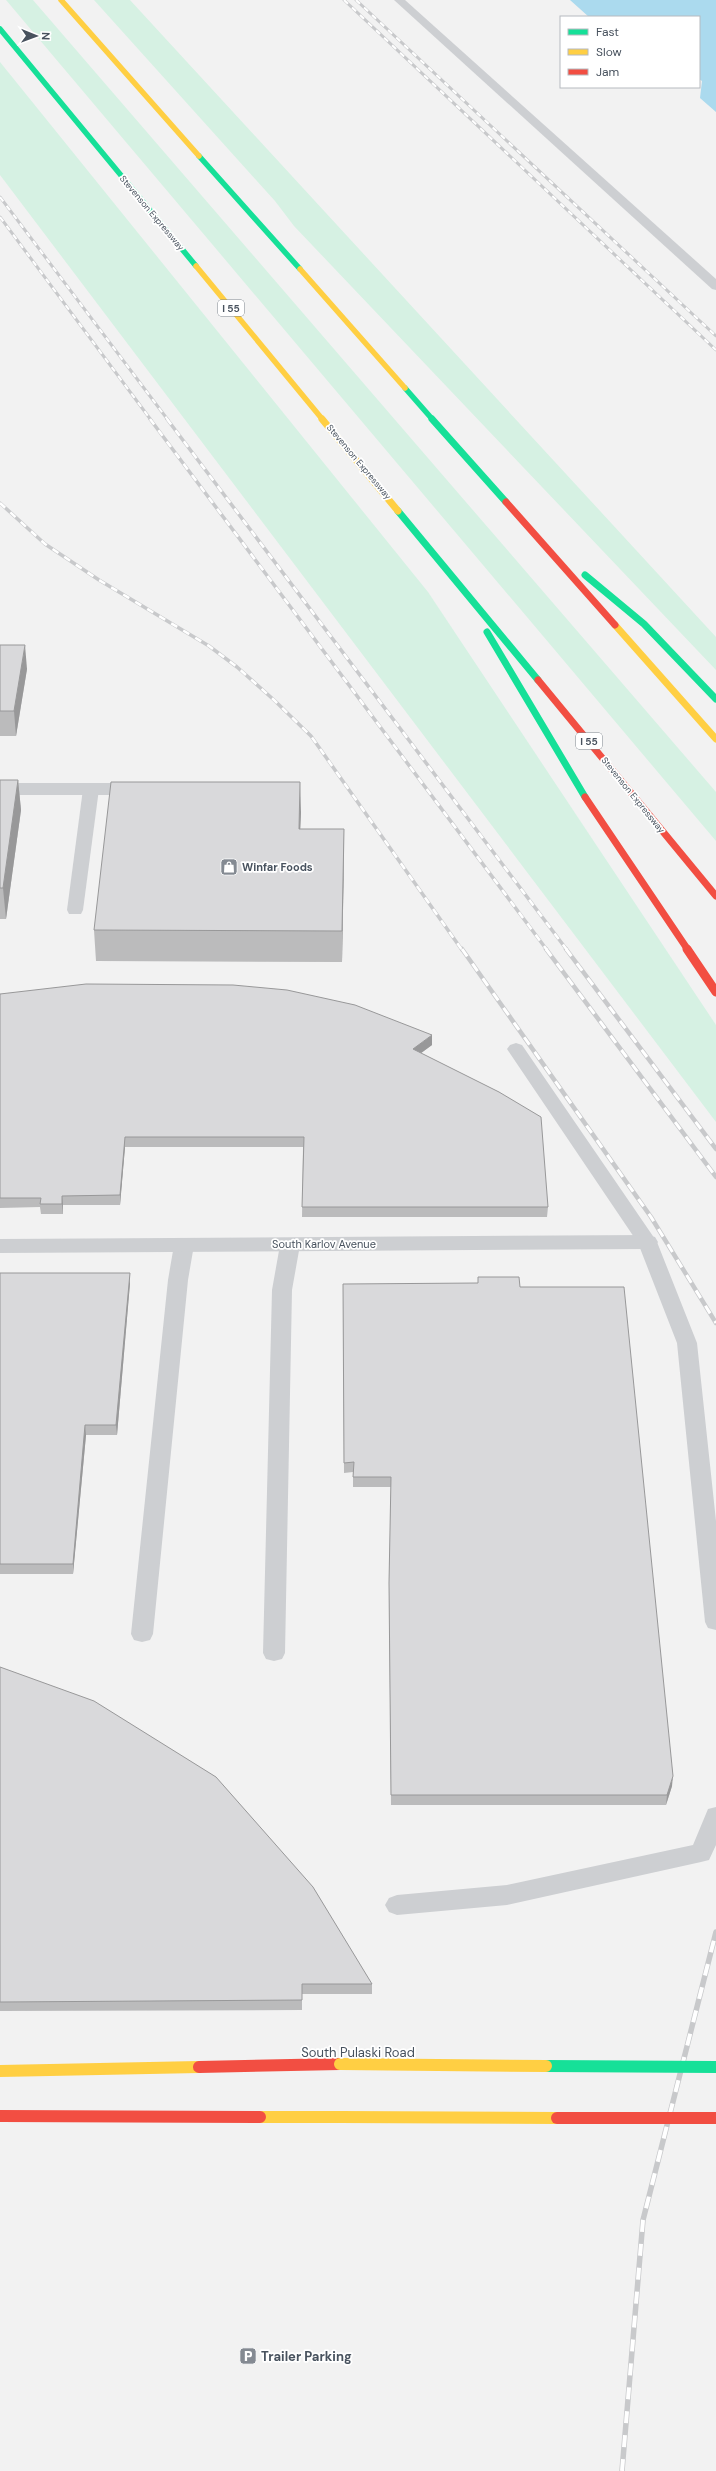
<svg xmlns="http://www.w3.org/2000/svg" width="716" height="2471" viewBox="0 0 716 2471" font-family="'DM Sans',sans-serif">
<rect width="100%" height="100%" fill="#f2f2f2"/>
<!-- green -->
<g fill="#d6f1e3">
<path d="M6,0H33L716,792V841Z"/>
<path d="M94,0H130L716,637V670L294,226L275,201Z"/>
<path d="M0,62L428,592L716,1025V1122L0,175Z"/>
</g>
<!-- water -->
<path fill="#abdaee" d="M570,0H716V112L700,98L702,81L699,79V17H589Z"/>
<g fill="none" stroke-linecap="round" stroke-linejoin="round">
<!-- lane -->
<g fill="#cdcfd2" fill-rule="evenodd">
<path d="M394,0H405L716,279V290L712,289Z"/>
<path d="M91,784L99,789L83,910L81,914H69L67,910L83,789Z"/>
<path d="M516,1043L522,1045L657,1242L697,1343L716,1521V1630L708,1628L705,1622L677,1343L638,1243L507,1049L510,1045Z"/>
<path d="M184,1239L191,1240L194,1245L188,1280L153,1634L150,1640L142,1642L134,1640L131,1634L168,1280L174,1245L177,1240Z"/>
<path d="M290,1239L297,1240L300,1245L292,1290L285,1653L282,1659L274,1661L266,1659L263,1653L272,1290L280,1245L283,1240Z"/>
<path d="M716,1807V1845L709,1860L701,1862L507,1905L397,1915L389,1912L385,1905L389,1898L397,1895L507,1885L693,1845L708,1809Z"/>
</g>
<!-- street -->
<g fill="#cdcfd2" fill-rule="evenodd">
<path d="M0,783H140L147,785L149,789L147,793L140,795H0Z"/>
<path d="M647,1235L655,1237L658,1242L655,1247L647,1249L0,1253V1239Z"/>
</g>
<!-- fast-far1 -->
<g stroke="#16e098" stroke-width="5.5">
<path d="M0,29L196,266"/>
<path d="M199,156L300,269"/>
<path d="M405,388L433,420"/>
</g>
<!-- fast -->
<g stroke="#16e098" stroke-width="7">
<path d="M432,419L506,502"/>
<path d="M398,511L538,680"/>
<path d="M585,575L644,624L716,699"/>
<path d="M487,632L585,797"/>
</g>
<!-- slow-far2 -->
<g stroke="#ffcf43" stroke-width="5.5">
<path d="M61,0L199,156"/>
<path d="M196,266L323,420"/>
<path d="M300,269L405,388"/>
</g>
<!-- slow-far1 -->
<g stroke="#ffcf43" stroke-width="7">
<path d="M322,419L398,511"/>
<path d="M615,625L716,739"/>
</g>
<!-- slow -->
<g stroke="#ffcf43" stroke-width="12">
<path d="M0,2071L199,2067"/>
<path d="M260,2117H340"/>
</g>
<!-- jam-far2 -->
<g stroke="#f24e42" stroke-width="7">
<path d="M506,502L615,625"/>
<path d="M538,680L716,896"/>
<path d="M585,797L688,950"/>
</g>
<!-- jam-far1 -->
<path stroke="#f24e42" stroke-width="9" d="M687,949L716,992"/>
<!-- jam -->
<g stroke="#f24e42" stroke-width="12">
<path d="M199,2067L340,2064"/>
<path d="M0,2116L260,2117"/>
</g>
<defs>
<g id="rail-far3">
<path d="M344,0L716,350"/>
<path d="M356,0L716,336"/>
<path d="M0,197L168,420"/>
<path d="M0,217L151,420"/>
</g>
<g id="rail-far2">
<path d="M150,419L547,950"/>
<path d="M167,419L567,950"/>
<path d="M0,503L45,544L99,580L209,646L237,667L274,700L311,736L462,950"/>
</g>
<g id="rail-far1">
<path d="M462,949L651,1217L716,1323"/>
<path d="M546,949L716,1177"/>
<path d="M566,949L716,1149"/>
</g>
<path id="rail" d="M622,2471L643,2220L716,1932"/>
</defs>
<!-- rail-far3 casing -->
<use href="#rail-far3" stroke="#c8c9cb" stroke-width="3"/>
<!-- rail-far2 casing -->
<use href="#rail-far2" stroke="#c8c9cb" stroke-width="3.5"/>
<!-- rail-far1 casing -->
<use href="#rail-far1" stroke="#c8c9cb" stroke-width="4.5"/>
<!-- rail casing -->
<use href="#rail" stroke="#c8c9cb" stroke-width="5.5"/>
<!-- rail-far3 -->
<use href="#rail-far3" stroke="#fff" stroke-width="2" stroke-dasharray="5.5" stroke-linecap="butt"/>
<!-- rail-far2 -->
<use href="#rail-far2" stroke="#fff" stroke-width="2.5" stroke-dasharray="7" stroke-linecap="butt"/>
<!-- rail-far1 -->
<use href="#rail-far1" stroke="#fff" stroke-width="3" stroke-dasharray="9" stroke-linecap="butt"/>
<!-- rail -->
<use href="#rail" stroke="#fff" stroke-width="4" stroke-dasharray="12" stroke-linecap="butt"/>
<!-- fast-bridge -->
<path stroke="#16e098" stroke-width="12" d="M546,2066L716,2067"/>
<!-- slow-bridge -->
<g stroke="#ffcf43" stroke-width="12">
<path d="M340,2064L546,2066"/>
<path d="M340,2117L557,2118"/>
</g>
<!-- jam-bridge -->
<path stroke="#f24e42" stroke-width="12" d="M557,2118H716"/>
</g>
<!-- wall -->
<g fill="#bbbbbc">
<path d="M0,645L27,669L16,736H0Z"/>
<path d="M0,780H18L21,810L6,919H0Z"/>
<path d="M301,812L300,829H344L342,962L96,961L94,930Z"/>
<path d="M0,994L432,1045L421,1053L548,1207L547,1217H302L303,1147H125L120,1205H63V1214H41L40,1207L0,1208Z"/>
<path d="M0,1273L130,1283L117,1435H86L73,1574H0Z"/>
<path d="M343,1284L520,1287L672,1786L666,1805H391L389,1593L391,1487H353V1472L344,1473Z"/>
<path d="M0,1667L372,1984V1994H302V2010L0,2011Z"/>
</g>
<!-- shaded-wall -->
<g fill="#989899">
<path d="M25,645L27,669L16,736L14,711Z"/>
<path d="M18,780L21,810L6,919L3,888Z"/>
<path d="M300,782L301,812L299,860V829Z"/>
<path d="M344,829V860L342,962V931Z"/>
<path d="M432,1035V1045L413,1059V1049Z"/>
<path d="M125,1137V1147L120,1205V1195Z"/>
<path d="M62,1196L63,1205V1214L62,1204Z"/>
<path d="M130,1273V1283L117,1435L116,1425Z"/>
<path d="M85,1425L86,1435L73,1574V1564Z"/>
<path d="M673,1776L672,1786L666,1805L667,1795Z"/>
</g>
<!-- building -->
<g fill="#d9d9db" stroke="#989899">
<path d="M0,645H25L14,711H0Z"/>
<path d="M0,780H18L3,888H0Z"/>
<path d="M111,782H300L299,829H344L342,931L94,930Z"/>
<path d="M86,984L233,985L287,990L355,1005L432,1035L413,1049L499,1092L541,1117L548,1207H302L304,1137H125L120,1195L62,1196V1204H40L41,1198H0V994Z"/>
<path d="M0,1273H130L116,1425H85L73,1564H0Z"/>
<path d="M478,1277H519L520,1287H624L673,1776L667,1795H391L389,1583L391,1477H353L354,1462L344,1463L343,1284L478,1283Z"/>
<path d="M0,1667L94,1701L216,1777L313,1887L372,1984H302V2000L0,2002Z"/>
</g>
<!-- icons -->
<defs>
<symbol id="shop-square" viewBox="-11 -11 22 22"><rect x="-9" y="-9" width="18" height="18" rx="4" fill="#848a92" stroke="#fff"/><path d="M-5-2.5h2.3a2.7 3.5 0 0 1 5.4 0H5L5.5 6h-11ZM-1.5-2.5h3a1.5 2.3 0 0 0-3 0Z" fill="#fff"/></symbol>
<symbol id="parking-square" viewBox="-11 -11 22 22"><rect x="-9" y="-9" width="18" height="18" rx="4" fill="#848a92" stroke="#fff"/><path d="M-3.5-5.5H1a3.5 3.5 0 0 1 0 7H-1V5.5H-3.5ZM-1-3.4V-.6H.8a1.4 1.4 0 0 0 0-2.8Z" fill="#fff"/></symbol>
</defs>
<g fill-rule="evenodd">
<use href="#shop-square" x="219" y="857" width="20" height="20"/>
<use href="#parking-square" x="238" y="2346" width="20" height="20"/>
</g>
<g text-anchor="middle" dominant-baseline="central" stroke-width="3.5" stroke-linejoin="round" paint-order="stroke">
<!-- far-street labels -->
<g font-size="9" fill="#48525e" stroke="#fff">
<text transform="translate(152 213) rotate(50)">Stevenson Expressway</text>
<text transform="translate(359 462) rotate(50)">Stevenson Expressway</text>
<text transform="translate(633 795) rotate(51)">Stevenson Expressway</text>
</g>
<!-- shield labels -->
<g fill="#fff" stroke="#7f868e" stroke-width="1">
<rect x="218" y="300" width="26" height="16" rx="3"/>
<rect x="576" y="733" width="26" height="16" rx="3"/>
</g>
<g font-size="10" font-weight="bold" fill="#48525e">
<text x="231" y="308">I 55</text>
<text x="589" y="741">I 55</text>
</g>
<!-- poi labels -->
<g font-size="11" font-weight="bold" fill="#48525e" stroke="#fff" text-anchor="start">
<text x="242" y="867">Winfar Foods</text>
</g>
<!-- street labels -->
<g font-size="11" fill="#48525e" stroke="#fff">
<text x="324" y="1244">South Karlov Avenue</text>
</g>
<!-- near-street labels -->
<g font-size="13" fill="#48525e" stroke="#fff">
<text x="358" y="2052">South Pulaski Road</text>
</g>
<!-- near-poi labels -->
<g font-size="13" font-weight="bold" fill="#48525e" stroke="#fff" text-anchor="start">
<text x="261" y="2356">Trailer Parking</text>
</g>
</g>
<!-- legend -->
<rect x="560" y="16" width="140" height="72" fill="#ffffff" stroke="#b6babf"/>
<rect x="568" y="29" width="20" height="6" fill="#16e098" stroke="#b6babf"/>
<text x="596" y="36" font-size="12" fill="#48525e">Fast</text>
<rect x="568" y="49" width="20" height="6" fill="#ffcf43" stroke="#b6babf"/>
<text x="596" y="56" font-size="12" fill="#48525e">Slow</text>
<rect x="568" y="69" width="20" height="6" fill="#f24e42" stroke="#b6babf"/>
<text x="596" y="76" font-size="12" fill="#48525e">Jam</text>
<!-- north arrow -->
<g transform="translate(36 36) rotate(91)" stroke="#ffffff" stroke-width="3" paint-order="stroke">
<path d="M0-3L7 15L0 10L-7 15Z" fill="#48525e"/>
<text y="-6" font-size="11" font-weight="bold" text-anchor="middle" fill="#48525e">N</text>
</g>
</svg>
